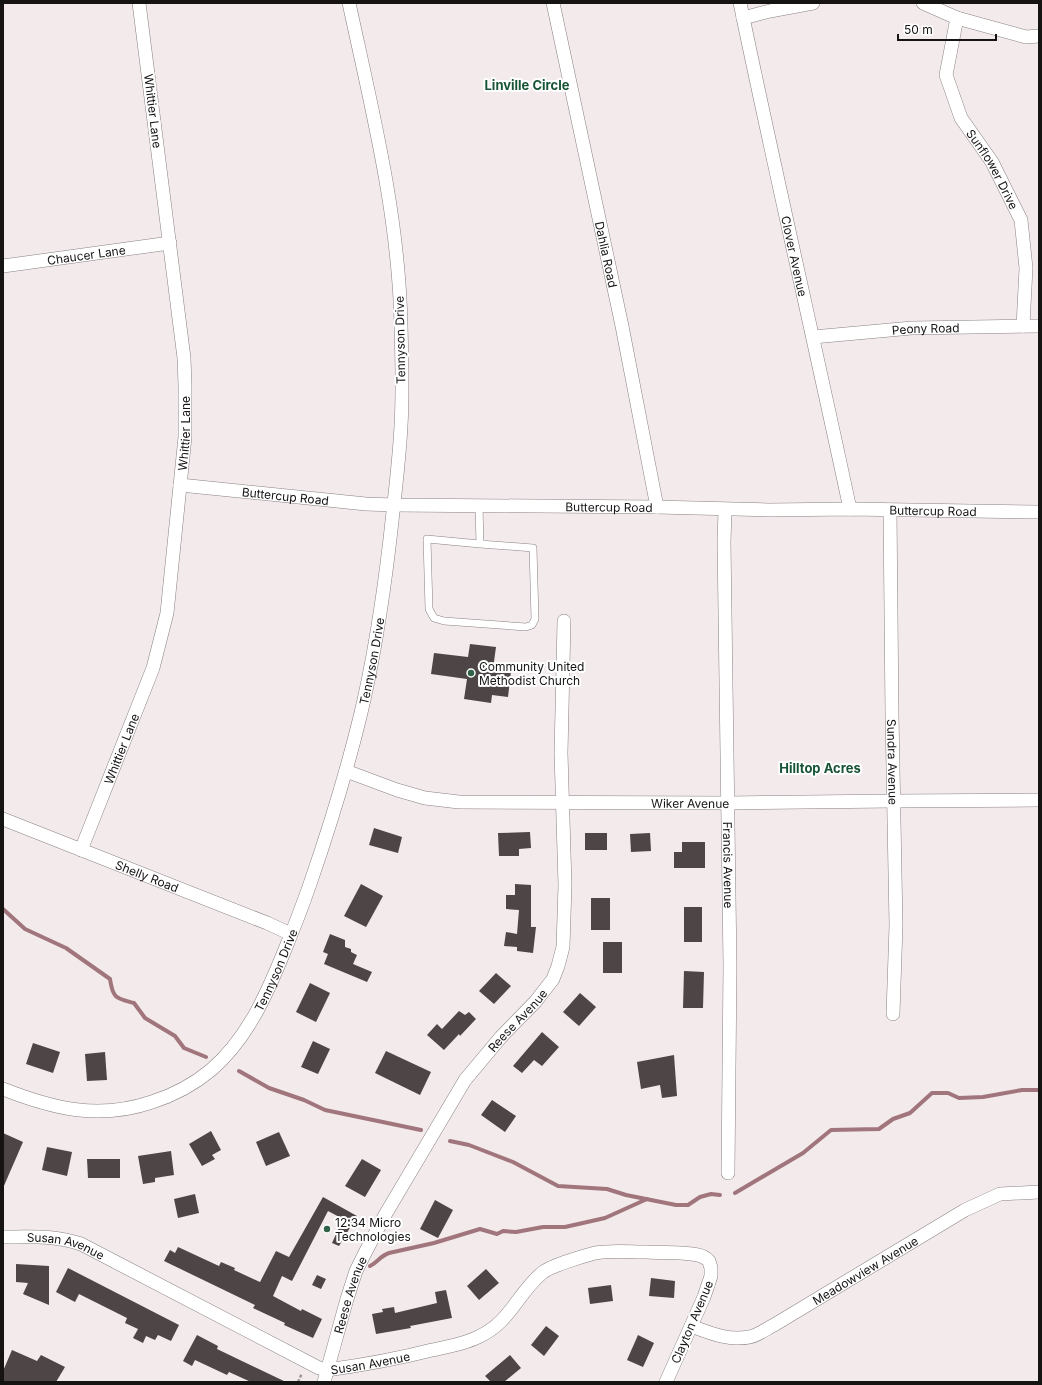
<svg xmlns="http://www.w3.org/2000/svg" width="1042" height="1385" viewBox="0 0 1042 1385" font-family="Inter,sans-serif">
<rect width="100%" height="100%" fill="#f3eaeb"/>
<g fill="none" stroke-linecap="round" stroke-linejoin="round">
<!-- stream -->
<g stroke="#a1757c" stroke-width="4">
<path d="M3,909L25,929L66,948L110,979C113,999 116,998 134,1003L145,1018L175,1036L184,1048L206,1057"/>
<path d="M239,1071L269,1088L304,1100L325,1110L421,1130"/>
<path d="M450,1141L469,1145L513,1162L558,1186L607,1189L626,1195L676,1205H688L700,1197L711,1194L720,1195"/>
<path d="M735,1193L803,1153L831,1130L879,1129L893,1119L910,1113L932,1093H948L959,1098L983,1097L1022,1090H1039"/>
<path d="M370,1266C378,1262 380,1256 389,1253L434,1243L480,1229L497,1234L503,1231L516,1232L543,1227H565L605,1218L647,1199"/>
</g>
</g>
<!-- building -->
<g fill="#4d4546">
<path d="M470,644L496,647L493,669L511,671L508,697L492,695L491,703L464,699L467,679L431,674L434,653L468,657Z"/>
<path d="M374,828L402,837L398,853L369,845Z"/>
<path d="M530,832L531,848L519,849V856H499L498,833Z"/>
<rect x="585" y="833" width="22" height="17"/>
<path d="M650,833L651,851L631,852L630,834Z"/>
<path d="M682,842H705V868H674V852H682Z"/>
<path d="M361,884L383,896L366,927L344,916Z"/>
<path d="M515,884L531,885V927H536L533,953L517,951V947L504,946L506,932L517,934L519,910L506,909V895H515Z"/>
<rect x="591" y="898" width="19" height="32"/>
<rect x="684" y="907" width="18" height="35"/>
<path d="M330,934L345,940V947L351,949V952L357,955L353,964L372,972L367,982L324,964L328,954L323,952Z"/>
<rect x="603" y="942" width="19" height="31"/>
<path d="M684,971L704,972L703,1008H683Z"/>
<path d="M496,973L511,986L494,1004L479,991Z"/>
<path d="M310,983L330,993L316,1022L296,1012Z"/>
<path d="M580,993L596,1007L579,1026L563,1012Z"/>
<path d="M459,1011L465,1015L469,1012L476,1019L460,1036L459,1034L444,1050L427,1035L437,1024L442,1029Z"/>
<path d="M542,1032L559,1047L542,1066L534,1060L522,1073L513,1066Z"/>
<path d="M313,1041L330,1049L318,1074L301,1067Z"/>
<path d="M33,1043L60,1052L53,1073L26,1064Z"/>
<path d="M386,1051L431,1072L420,1095L375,1073Z"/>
<path d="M105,1052L107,1080L87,1081L85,1054Z"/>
<path d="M674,1055L677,1096L662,1098L660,1085L641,1089L637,1062Z"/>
<path d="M492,1100L516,1116L505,1132L481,1115Z"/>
<path d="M211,1131L221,1150L212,1155L215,1159L202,1166L189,1144Z"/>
<path d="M279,1132L290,1156L266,1166L256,1142Z"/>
<path d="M3,1133L23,1142L3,1188Z"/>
<path d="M47,1147L72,1152L67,1176L42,1170Z"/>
<path d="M171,1151L174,1175L155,1178V1182L143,1184L138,1156Z"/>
<path d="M87,1159H120V1178H88Z"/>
<path d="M362,1159L381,1170L365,1197L345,1186Z"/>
<path d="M195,1194L199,1213L178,1218L174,1199Z"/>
<path d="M323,1197L357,1216L339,1246L332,1243L343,1219L328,1211L292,1281L282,1276L273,1296L301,1311L302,1309L322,1319L313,1338L284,1325L285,1323L253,1308L255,1305L164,1261L170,1250L175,1253L178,1247L219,1266L221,1262L235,1268L234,1270L260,1282L276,1251L289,1257Z"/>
<path d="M435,1200L453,1210L438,1238L420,1229Z"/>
<path d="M16,1264L49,1266V1305L23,1294L28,1283L16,1282Z"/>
<path d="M68,1268L179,1325L171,1341L158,1335L155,1340L146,1336L143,1343L133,1338L138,1329L125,1323L127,1318L79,1294L75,1302L56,1292Z"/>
<path d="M486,1269L499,1283L479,1300L467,1286Z"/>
<path d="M317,1275L326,1279L321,1289L312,1285Z"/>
<path d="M651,1278L675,1281L674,1298L649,1296Z"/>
<path d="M611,1285L613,1301L590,1304L588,1288Z"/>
<path d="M446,1290L452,1318L410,1326L411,1328L376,1334L372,1314L383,1312L382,1309L394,1307L395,1313L437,1303L435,1292Z"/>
<path d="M546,1326L559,1336L544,1356L531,1345Z"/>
<path d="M197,1335L218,1346L217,1349L286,1382H251L229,1372L227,1375L195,1360L192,1366L183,1361Z"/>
<path d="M638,1335L654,1343L643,1367L627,1360Z"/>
<path d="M12,1350L37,1361L41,1355L65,1367L56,1382H3V1371Z"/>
<path d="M510,1355L521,1368L504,1382H491L485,1376Z"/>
</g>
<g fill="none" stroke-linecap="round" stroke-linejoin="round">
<defs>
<path id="service" d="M479,506L480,544L427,539L429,609L434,618L444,621L526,627L532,625L535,619L533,548L480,544"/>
<g id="minor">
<path id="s1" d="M553,3L622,326L657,507"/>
<path id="s2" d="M740,3C775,172 814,340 850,509"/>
<path d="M923,3L957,18L1026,37L1039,36"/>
<path d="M743,18L770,11L813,3"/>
<path id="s3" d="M957,18L946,75L961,118L992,162L1021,220L1026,268L1023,326"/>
<path id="s4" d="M3,266L170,243"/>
<path id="s5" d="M813,337L912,328L1039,326"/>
<path id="s6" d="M180,485L366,504L394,505L657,507L769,510L850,509L1039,512"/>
<path id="s7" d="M725,510L724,542L730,966L728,1173"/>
<path id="s8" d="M890,510L892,715L896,925L893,1014"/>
<path id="s9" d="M346,771L397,790L425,798L459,802L728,803L893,801L1039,800"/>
<path id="s10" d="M3,819L267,923L291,934"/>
<path id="s11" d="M81,850L153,668L167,613L185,437V385L184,358L139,3"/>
<path id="s12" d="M3,1089C54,1109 99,1120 152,1102C174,1095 193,1085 211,1070C247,1039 266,996 284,952C293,930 302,907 310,884C329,829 346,774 360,717C374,659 383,599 390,539C394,502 399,464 401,426C403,393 402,359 401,326C399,216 372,110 349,3"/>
<path id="s13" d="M3,1237C31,1237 54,1235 81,1244L319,1368L327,1370C363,1365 397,1359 432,1350C447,1347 464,1344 478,1337C510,1323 517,1294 542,1273C550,1266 584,1256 595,1253C612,1250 630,1252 647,1252C664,1253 682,1252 698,1255C703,1256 706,1258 709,1261L711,1268V1276L704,1297L666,1382"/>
<path id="s14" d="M691,1326C710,1333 728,1341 749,1337C757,1336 766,1329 774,1325L965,1210L1000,1194L1039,1192"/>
<path id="s15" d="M324,1382L347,1299L356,1271L366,1251L385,1215L465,1080L501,1037L536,1001L553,979L558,966L563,947L565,885L561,753L564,621"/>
</g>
</defs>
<!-- service casing -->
<use href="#service" stroke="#8a8182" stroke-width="8"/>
<!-- minor casing -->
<use href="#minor" stroke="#8a8182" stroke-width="14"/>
<!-- path -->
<path stroke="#9d9697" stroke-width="2.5" stroke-dasharray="3 2" stroke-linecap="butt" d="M298,1382L302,1373"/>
<!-- service -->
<use href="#service" stroke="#fff" stroke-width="7"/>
<!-- minor -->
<use href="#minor" stroke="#fff" stroke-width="13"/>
</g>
<!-- markers -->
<g fill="#2f6246" stroke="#fff" stroke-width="1.5">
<circle cx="471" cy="673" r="4"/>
<circle cx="327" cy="1229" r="4"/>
</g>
<g text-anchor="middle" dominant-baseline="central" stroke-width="4" stroke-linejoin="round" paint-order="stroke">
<!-- street labels -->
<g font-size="12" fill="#161313" stroke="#fff">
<text transform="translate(153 111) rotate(83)">Whittier Lane</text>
<text stroke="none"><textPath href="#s3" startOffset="164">Sunflower Drive</textPath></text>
<text stroke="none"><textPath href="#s4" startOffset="84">Chaucer Lane</textPath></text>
<text stroke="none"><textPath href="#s1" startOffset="257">Dahlia Road</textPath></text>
<text stroke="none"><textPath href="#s2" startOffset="259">Clover Avenue</textPath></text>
<text stroke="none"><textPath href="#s5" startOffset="113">Peony Road</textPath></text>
<text transform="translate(400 340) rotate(-91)">Tennyson Drive</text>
<text stroke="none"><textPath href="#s11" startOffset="433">Whittier Lane</textPath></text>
<text stroke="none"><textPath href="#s6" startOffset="106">Buttercup Road</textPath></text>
<text stroke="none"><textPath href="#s6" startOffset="430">Buttercup Road</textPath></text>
<text stroke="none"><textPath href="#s6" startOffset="754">Buttercup Road</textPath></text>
<text stroke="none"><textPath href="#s12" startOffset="665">Tennyson Drive</textPath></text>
<text stroke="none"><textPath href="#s11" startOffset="109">Whittier Lane</textPath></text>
<text stroke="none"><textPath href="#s8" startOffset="252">Sundra Avenue</textPath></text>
<text stroke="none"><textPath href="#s9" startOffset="349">Wiker Avenue</textPath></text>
<text stroke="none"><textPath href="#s7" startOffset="355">Francis Avenue</textPath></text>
<text stroke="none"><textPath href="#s10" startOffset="155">Shelly Road</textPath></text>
<text stroke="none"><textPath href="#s12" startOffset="341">Tennyson Drive</textPath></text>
<text stroke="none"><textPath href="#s15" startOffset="415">Reese Avenue</textPath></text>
<text stroke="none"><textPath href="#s13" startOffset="64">Susan Avenue</textPath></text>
<text stroke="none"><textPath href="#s14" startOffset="194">Meadowview Avenue</textPath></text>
<text stroke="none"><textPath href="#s15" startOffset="91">Reese Avenue</textPath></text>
<text transform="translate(692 1322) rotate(-67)">Clayton Avenue</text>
<text stroke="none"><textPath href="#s13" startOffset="399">Susan Avenue</textPath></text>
</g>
<!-- poi labels -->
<g font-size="12" fill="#161313" stroke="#fff" text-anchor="start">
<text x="479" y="666">Community United<tspan x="479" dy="14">Methodist Church</tspan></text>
<text x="335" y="1222">12:34 Micro<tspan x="335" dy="14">Technologies</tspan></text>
</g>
<!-- neighbourhood labels -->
<g font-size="13" font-weight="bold" fill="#175436" stroke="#fff">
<text x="527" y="85">Linville Circle</text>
<text x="820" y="768">Hilltop Acres</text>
</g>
</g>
<!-- border -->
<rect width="1042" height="1385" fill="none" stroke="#161313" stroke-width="8"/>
<!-- scale -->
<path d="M898 34v6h98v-6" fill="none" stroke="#161313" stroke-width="2"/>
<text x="904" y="34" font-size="12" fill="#161313" stroke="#ffffff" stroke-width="3" paint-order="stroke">50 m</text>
</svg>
